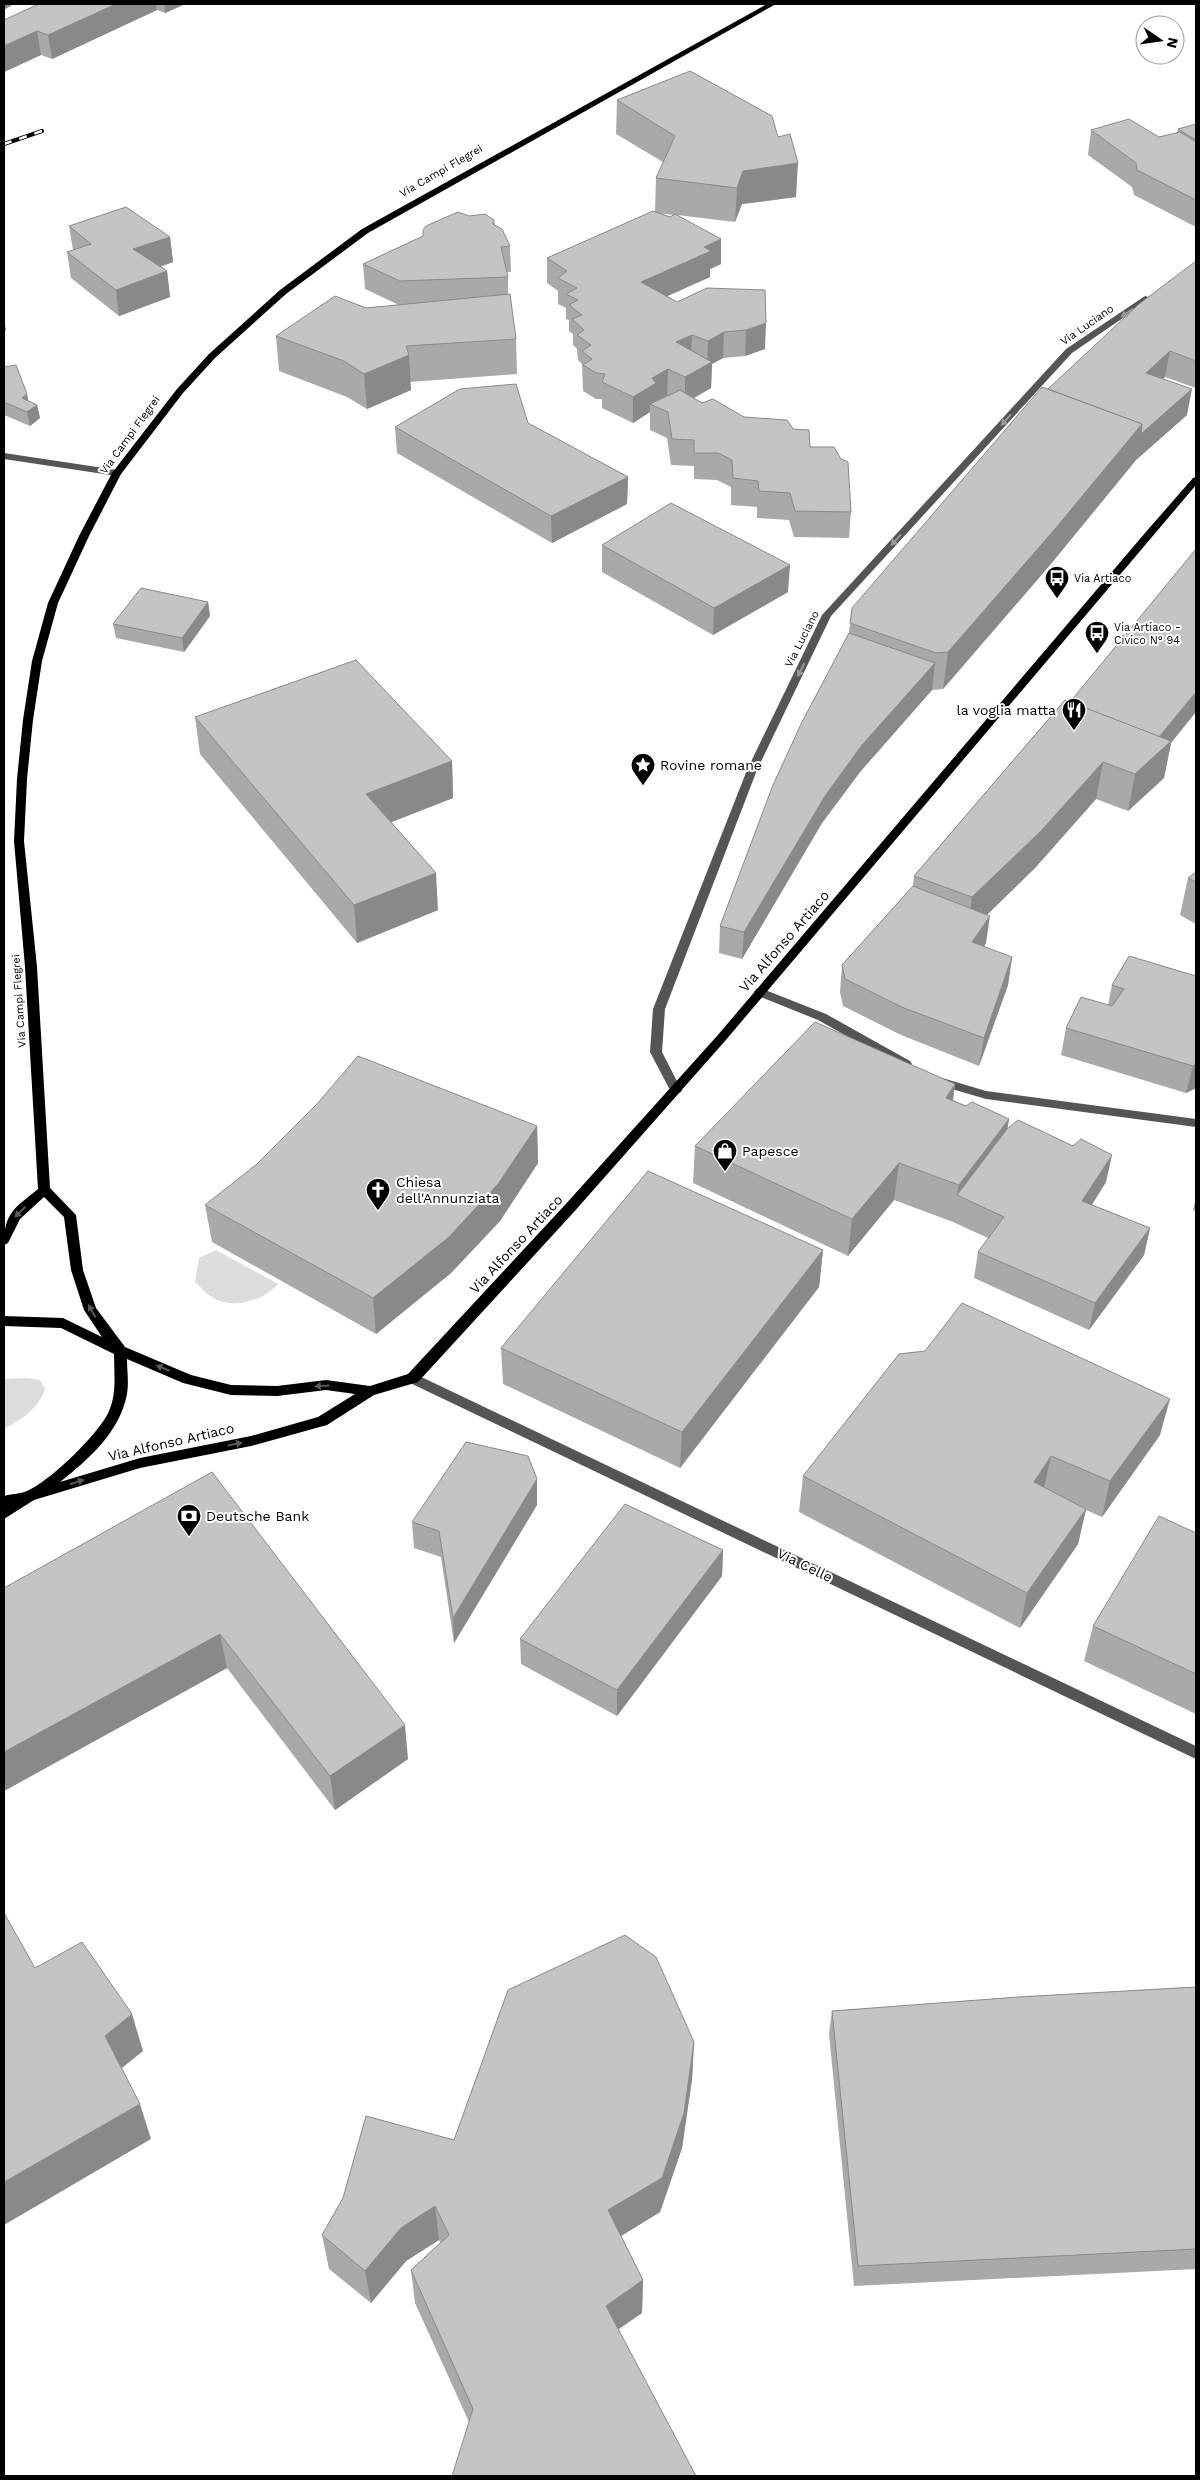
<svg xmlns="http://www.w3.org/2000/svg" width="1200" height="2480" viewBox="0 0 1200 2480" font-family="'Work Sans',sans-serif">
<rect width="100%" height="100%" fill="#fff"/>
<!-- green -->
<g fill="#dcdcdc">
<path d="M216,1250L278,1284C262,1302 230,1311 209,1295C204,1292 200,1286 195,1282L199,1258Z"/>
<path d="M27,1378L40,1380L45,1389C38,1409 22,1419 4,1429V1379Z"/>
</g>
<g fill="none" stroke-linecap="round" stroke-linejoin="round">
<!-- minor -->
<g fill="#555" fill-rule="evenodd">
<path d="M1145,296L1152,298L1072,353L831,616L757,770L665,1009L662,1052L682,1091L676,1095L672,1094L650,1052L653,1009L747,770L822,615L1066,349Z"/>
<path d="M4,453L117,470L122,473L117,476L4,459Z"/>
<path d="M760,988L826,1014L910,1061L912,1064L910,1067H902L818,1020L756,995L754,992L756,989Z"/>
<path d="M939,1077L986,1091L1196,1119V1127L986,1099L935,1084L933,1081Z"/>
<path d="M413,1373L1196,1746V1759L408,1382L406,1378L408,1374Z"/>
</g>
<!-- major -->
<path fill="#000" fill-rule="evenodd" d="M767,4H776L368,233L286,294L215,358L183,393L121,474L89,536L58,603L42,661L33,720L27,779L24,841L37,967L50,1188L76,1215L83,1270L96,1308L125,1347L191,1375L231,1385L277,1386L326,1380L370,1386L408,1374L564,1206L717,1036L1145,533L1193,478L1196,477V485L725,1041L573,1213L418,1382L374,1395L327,1425L251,1446L140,1468L34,1500L4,1519V1496C11,1494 20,1494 27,1491C49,1482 100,1433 109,1411C117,1393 114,1373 114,1354L61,1328L4,1326V1316L63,1318L102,1337L84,1310L71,1270L64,1217L44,1197L20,1219L8,1243L4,1245C4,1212 15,1208 38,1189L25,967L14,841L17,779L23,720L32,661L48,603L79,536L112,473L177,389L209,354L280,290L362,229ZM127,1359L183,1383L231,1395L277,1396L326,1390L355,1394L318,1417L251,1436L140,1458L60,1482C89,1459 120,1432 127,1394C129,1383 127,1370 127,1359Z"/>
<defs>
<path id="rail" d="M4,144L42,131"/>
</defs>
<!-- rail casing -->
<use href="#rail" stroke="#000" stroke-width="4"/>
<!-- rail -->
<use href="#rail" stroke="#fff" stroke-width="2.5" stroke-dasharray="8" stroke-linecap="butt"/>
</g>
<!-- wall -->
<g fill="#a9a9a9" fill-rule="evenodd">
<path d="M39,4H185L165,13L157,10L52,59L41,55L4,72V20Z"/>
<path d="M617,100L796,197L742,204L735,222L677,215L721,264L710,269V277L667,296L677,302L707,288L765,349L745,356L723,358L712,364L711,388L694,398L702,403L744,417L793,429L810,447L851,512L849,538L794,537L789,520L757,518V507L731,505V487L717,480L694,479V466L671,465L667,438L650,430V412L633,423L602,408V399H596L583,391L582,364L578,360L577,349L573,345V334L569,331V320L566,319V308L558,304V291L547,283V258L655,212L656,178L663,162L616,134ZM657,213L674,215L670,217Z"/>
<path d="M1196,124V227L1134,195L1132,187L1088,155L1091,130L1159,137L1177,133L1178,129Z"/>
<path d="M469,216L494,220L495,225L510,246L511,272H507L508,277V294L516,339L517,374L410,382L411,390L367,409L347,397L279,371L276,336L366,308L399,305L365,289L363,264Z"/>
<path d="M69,226L170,237L173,262L160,267L167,271L170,297L119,316L71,278L67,252L73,250Z"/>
<path d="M1196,261V388L1165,377L1163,379L1187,415L1136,460L1050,565L943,689L932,690L860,772L822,823L742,959L719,953L720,926L849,633L850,623L1048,389Z"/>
<path d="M4,367L28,401L37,405L40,418L30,426L4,415Z"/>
<path d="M528,423L628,477L627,504L552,543L397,453L395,427Z"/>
<path d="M602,545L788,592L713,635L602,572Z"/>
<path d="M208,602L210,616L184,652L116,638L113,624Z"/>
<path d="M1065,700L1171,743L1164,778L1128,811L1096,799L1035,868L987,915L986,943L984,947L1012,957L1008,985L979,1066L901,1035L843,1006L840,992L842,965L913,886L914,876Z"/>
<path d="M195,717L452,761L453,798L391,822L438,910L357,943L200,754Z"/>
<path d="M1196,872V924L1180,915L1188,878Z"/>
<path d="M1196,976V1088L1186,1093L1061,1055L1066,1028L1108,1005L1112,985Z"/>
<path d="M955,1084L953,1100L966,1106L1009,1119L1007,1129L1106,1182L1092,1205L1150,1228L1144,1255L1089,1330L974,1278L978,1252L988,1238L953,1222L894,1200L848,1256L693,1183L695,1146Z"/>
<path d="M537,1126L538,1163L500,1221L451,1273L376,1334L212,1242L205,1205Z"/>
<path d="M1196,1196V1212L1193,1210Z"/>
<path d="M823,1250L819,1287L680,1468L503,1384L501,1348Z"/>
<path d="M1160,1435L1102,1517L1086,1510L1078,1544L1020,1628L799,1512L803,1476Z"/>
<path d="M212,1472L408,1759L335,1810L227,1668L4,1791Z"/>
<path d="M537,1479V1505L454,1643L441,1557L414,1548L412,1522Z"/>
<path d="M1196,1533V1714L1084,1661L1093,1626Z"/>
<path d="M723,1550L722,1576L617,1716L521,1664L520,1639Z"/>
<path d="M1196,1987V2269L854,2286L829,2034L832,2011Z"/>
<path d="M694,2042L692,2079L682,2148L660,2212L621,2236L643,2280L642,2313L469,2422L415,2303L411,2270L440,2243L439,2240L406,2261L371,2303L329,2269L322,2235L454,2140Z"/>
</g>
<!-- shaded-wall -->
<g fill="#898989">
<path d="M4,4H14L4,10Z"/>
<path d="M116,4H156L157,10L52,59L48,35Z"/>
<path d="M164,4H185L165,13Z"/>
<path d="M37,31L41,55L4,72V46Z"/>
<path d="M798,163L796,197L742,204L735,222L737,188L743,171Z"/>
<path d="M170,237L173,262L137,274L133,249Z"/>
<path d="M721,239V264L710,269V277L641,308V282L704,247Z"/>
<path d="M167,271L170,297L119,316L116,290Z"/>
<path d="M4,318L6,330L4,332Z"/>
<path d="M766,323L765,349L745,356L746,330Z"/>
<path d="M724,332L723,358L712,364L711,388L685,403V377L707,365L708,341Z"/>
<path d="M692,335L691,360L676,342Z"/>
<path d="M1170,351L1165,377L1142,399L1146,373Z"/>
<path d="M409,355L411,390L367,409L364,374Z"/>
<path d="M668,369L667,395L650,404V412L633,423V397L652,378Z"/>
<path d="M1192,389L1187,415L1136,460L1050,565L943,689L948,652L1142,424Z"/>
<path d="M27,394L30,408L22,398Z"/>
<path d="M37,405L40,418L30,426L27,412Z"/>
<path d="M628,477L627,504L552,543L551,516Z"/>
<path d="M790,565L788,592L713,635L714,608Z"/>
<path d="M208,602L210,616L184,652L182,638Z"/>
<path d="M935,663L932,690L860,772L822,823L742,959L744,932L825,796L862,745Z"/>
<path d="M1196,692V712L1171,743L1164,778L1128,811L1135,774L1153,744Z"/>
<path d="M452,761L453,798L369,831L366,794Z"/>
<path d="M1103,762L1096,799L1035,868L967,934L972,897Z"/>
<path d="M436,873L438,910L357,943L354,905Z"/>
<path d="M990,916L986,943L968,970L972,942Z"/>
<path d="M1012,957L1008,985L979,1066L984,1038Z"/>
<path d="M1196,1064V1088L1186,1093L1193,1066Z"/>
<path d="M955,1084L950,1121L946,1098Z"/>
<path d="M1009,1119L1003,1156L957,1195L959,1185Z"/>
<path d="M537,1126L538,1163L500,1221L451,1273L376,1334L373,1298Z"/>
<path d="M1112,1155L1106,1182L1077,1228L1082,1201Z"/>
<path d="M899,1163L894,1200L848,1256L852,1219Z"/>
<path d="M1150,1228L1144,1255L1089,1330L1095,1303Z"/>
<path d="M823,1250L819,1287L680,1468L682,1432Z"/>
<path d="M1170,1399L1160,1435L1102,1517L1110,1481Z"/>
<path d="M1051,1456L1043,1492L1034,1482Z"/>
<path d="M537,1479V1505L454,1643L453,1618Z"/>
<path d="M1086,1509L1078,1544L1020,1628L1027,1593Z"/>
<path d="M723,1550L722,1576L617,1716V1690Z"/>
<path d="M220,1634L227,1668L4,1791V1752Z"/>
<path d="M405,1725L408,1759L335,1810L330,1776Z"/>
<path d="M132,2014L143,2051L117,2072L105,2036Z"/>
<path d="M694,2042L692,2079L682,2148L660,2212L608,2244V2210Z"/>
<path d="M140,2104L151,2139L4,2225V2182Z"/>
<path d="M435,2206L439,2240L406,2261L371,2303L365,2271L401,2228Z"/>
<path d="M643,2280L642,2313L606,2338V2306Z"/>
</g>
<!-- building -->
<g fill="#c4c4c4" stroke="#898989">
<path d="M39,4H116L48,35L37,31L4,46V20Z"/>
<path d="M690,71L772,116L778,137L790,134L798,163L743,171L737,188L656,178L675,136L617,100Z"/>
<path d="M1129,119L1159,137L1180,132L1196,142V200L1137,170L1136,163L1091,130Z"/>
<path d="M1196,124V140L1178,129Z"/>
<path d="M126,207L170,237L133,249L167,271L116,290L67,252L91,244L69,226Z"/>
<path d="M653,211L670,217L675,214L721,239L704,247L711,251L641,282L677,302L707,288L765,290L766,323L746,330L724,332L708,341L692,335L676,342L712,362L685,377L668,369L652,378L656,383L633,397L602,382L605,374L596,373L583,365L592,359L582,351L591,345L577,335L584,330L572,319L582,315L569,305L578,300L566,294L577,288L558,278L567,271L547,258Z"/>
<path d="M458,212L469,216L485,214L494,220L493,224L502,229L510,246L501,247L508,277L400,281L363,264L423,236V230L426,226Z"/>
<path d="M1196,261V361L1170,351L1146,373L1192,389L1141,434L1142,424L1048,389L1139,304Z"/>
<path d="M510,294L516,339L406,346L409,355L364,374L344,361L276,336L335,296L366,308Z"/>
<path d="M16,365L27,394L22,398L37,405L27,412L4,402V367Z"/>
<path d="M516,384L528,423L628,477L551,516L395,427L460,389Z"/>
<path d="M1042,387L1142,424L1055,529L948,652L936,653L850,623L852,608Z"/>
<path d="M680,390L702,403L713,399L744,417L787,420L793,429L809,430L810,447H834L841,459L848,462L851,512L795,511L790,493L759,491L758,481L733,478L732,460L718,453H694V440L672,439L668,412L650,404Z"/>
<path d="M671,503L790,565L714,608L602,545Z"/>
<path d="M1196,549V692L1159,737L1070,702Z"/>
<path d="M141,588L208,602L182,638L113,624Z"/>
<path d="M849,633L935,663L862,745L825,796L744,932L720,926L773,785L802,722Z"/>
<path d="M356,660L452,761L366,794L436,873L354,905L195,717Z"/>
<path d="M1065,700L1171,741L1135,774L1103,762L1041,831L972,897L914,876Z"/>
<path d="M1196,872V882L1188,878Z"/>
<path d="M913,886L990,916L972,942L1012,957L984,1038L904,1008L845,979L842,965Z"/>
<path d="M1129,956L1196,976V1064L1193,1066L1066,1028L1081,997L1112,1006L1124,989L1112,985Z"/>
<path d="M815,1022L955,1084L946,1098L966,1106L972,1102L1009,1119L959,1185L899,1163L852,1219L695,1146Z"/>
<path d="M358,1056L537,1126L498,1184L449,1237L373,1298L205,1205L257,1164L317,1104Z"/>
<path d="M1018,1120L1073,1146L1081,1139L1112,1155L1082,1201L1150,1228L1095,1303L978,1252L1004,1217L957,1195L1007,1129Z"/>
<path d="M648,1171L823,1250L682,1432L501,1348Z"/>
<path d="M962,1303L1170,1399L1110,1481L1051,1456L1034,1482L1086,1509L1027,1593L803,1476L899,1354L925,1351Z"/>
<path d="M466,1442L528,1456L537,1479L453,1618L439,1531L412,1522Z"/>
<path d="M212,1472L405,1725L330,1776L220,1634L4,1752V1588Z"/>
<path d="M625,1504L723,1550L617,1690L520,1639Z"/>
<path d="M1159,1516L1196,1533V1674L1093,1626Z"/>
<path d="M4,1913L35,1968L82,1942L132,2014L105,2036L140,2104L4,2182Z"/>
<path d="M625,1935L656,1957L694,2042L684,2113L662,2178L608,2210L643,2280L606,2306L696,2476H452L473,2409L411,2270L449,2235L435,2206L401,2228L365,2271L322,2235L343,2198L366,2116L454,2140L508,1990Z"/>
<path d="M1196,1987V2249L858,2266L832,2011L1018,1997Z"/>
</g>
<!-- one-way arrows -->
<defs><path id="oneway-solid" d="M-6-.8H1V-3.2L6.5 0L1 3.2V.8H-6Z" transform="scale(1.25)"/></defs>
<g fill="#999">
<use href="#oneway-solid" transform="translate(1127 313) rotate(146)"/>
<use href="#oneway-solid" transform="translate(1006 420) rotate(132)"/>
<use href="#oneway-solid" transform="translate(896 540) rotate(132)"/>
<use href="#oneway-solid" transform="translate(801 670) rotate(116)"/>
</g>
<g fill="#595959">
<use href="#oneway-solid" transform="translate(20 1212) rotate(135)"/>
<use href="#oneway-solid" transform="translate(92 1311) rotate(-119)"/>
<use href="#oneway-solid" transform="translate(163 1368) rotate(-158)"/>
<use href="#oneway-solid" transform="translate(322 1386) rotate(177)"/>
<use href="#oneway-solid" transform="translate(235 1444) rotate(-11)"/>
<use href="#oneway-solid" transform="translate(77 1482) rotate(-17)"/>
</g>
<!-- icons -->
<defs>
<symbol id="bus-pin" viewBox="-11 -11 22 30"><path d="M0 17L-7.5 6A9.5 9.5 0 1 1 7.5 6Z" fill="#000" stroke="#fff"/><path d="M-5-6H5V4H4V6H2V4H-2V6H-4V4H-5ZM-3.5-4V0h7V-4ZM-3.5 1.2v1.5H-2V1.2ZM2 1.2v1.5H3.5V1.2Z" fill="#fff"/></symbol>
<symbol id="restaurant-pin" viewBox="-11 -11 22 30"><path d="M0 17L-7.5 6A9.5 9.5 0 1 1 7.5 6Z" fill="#000" stroke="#fff"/><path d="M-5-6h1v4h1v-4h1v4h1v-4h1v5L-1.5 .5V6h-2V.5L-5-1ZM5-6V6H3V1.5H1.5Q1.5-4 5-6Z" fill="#fff"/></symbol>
<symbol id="sight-pin" viewBox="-11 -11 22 30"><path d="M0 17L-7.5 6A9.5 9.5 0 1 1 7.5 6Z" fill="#000" stroke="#fff"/><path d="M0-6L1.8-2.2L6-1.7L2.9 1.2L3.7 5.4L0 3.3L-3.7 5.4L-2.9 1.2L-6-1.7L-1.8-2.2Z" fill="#fff"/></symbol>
<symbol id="shop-pin" viewBox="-11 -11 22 30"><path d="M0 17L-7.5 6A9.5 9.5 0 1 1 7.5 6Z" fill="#000" stroke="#fff"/><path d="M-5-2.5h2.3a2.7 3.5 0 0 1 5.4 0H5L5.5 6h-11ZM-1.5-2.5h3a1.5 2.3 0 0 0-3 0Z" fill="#fff"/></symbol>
<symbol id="church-pin" viewBox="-11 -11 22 30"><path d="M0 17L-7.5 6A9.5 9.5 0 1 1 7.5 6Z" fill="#000" stroke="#fff"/><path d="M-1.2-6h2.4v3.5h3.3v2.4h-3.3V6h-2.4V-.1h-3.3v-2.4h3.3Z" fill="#fff"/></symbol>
<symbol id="bank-pin" viewBox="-11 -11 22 30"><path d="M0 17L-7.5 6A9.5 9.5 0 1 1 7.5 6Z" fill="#000" stroke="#fff"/><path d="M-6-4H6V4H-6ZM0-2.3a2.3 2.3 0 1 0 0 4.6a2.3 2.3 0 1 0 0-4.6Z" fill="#fff"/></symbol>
</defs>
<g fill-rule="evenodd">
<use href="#bus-pin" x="1043" y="564" width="28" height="38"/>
<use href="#bus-pin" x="1083" y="619" width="28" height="38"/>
<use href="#restaurant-pin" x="1060" y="696" width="28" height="38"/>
<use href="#sight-pin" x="629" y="751" width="28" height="38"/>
<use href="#shop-pin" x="711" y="1137" width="28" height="38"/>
<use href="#church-pin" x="364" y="1176" width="28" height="38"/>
<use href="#bank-pin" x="175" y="1502" width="28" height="38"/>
</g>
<g text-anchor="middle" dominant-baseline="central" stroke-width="4" stroke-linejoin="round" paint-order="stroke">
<!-- far-street labels -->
<g font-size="11" fill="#000" stroke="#fff">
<text transform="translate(441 171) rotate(-30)">Via Campi Flegrei</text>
<text transform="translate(1087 325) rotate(-35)">Via Luciano</text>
<text transform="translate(130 435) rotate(-54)">Via Campi Flegrei</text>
<text transform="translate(802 639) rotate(-63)">Via Luciano</text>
<text transform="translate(19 1001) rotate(-94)">Via Campi Flegrei</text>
</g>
<!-- far-poi labels -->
<g font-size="11" fill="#000" stroke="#fff" text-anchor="start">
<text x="1074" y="578">Via Artiaco</text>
<text x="1114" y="627">Via Artiaco -<tspan x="1114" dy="13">Civico N° 94</tspan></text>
</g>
<!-- poi labels -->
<g font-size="14" fill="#000" stroke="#fff" text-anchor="start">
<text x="1056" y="710" text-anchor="end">la voglia matta</text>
<text x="660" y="765">Rovine romane</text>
<text x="742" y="1151">Papesce</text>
<text x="396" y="1182">Chiesa<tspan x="396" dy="16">dell'Annunziata</tspan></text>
<text x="206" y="1516">Deutsche Bank</text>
</g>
<!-- street labels -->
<g font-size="14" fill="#000" stroke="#fff">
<text transform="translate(784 941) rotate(-49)">Via Alfonso Artiaco</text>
<text transform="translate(516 1244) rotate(-47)">Via Alfonso Artiaco</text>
<text transform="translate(171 1442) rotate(-13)">Via Alfonso Artiaco</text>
<text transform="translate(805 1565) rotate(26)">Via Celle</text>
</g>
</g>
<!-- border -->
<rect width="1200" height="2480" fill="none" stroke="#000000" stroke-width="10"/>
<!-- north arrow -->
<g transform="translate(1160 40) rotate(103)"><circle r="24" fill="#ffffff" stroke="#999999"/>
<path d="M0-4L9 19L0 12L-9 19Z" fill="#000000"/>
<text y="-8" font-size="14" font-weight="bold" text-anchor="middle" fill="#000000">N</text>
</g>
</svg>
